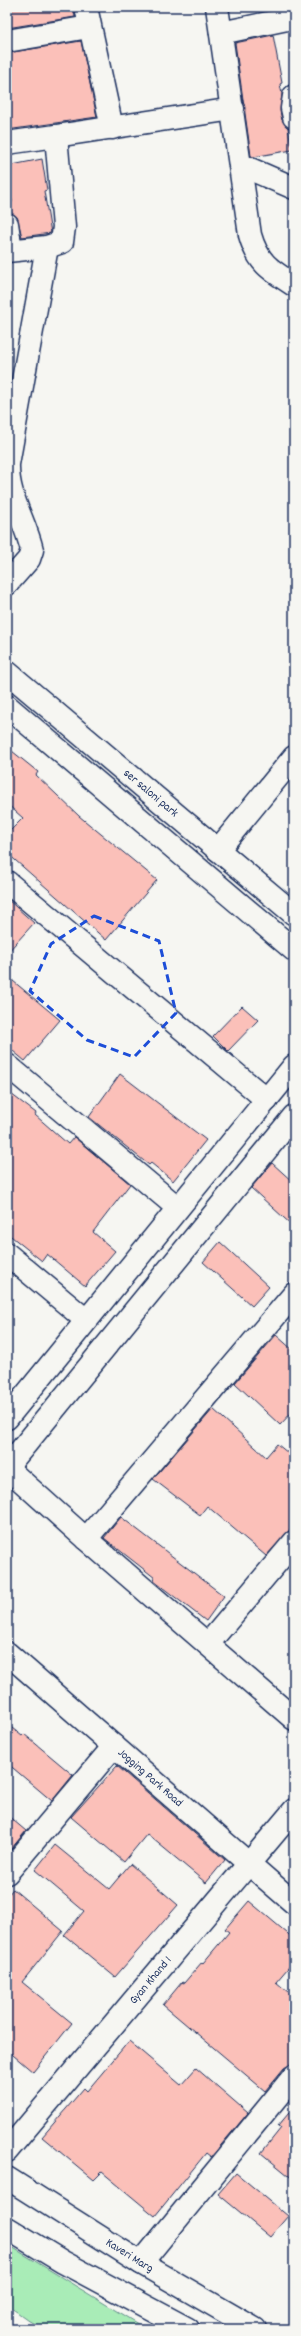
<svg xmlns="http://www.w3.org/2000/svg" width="301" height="2336" viewBox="0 0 301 2336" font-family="Dekko,sans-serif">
<rect width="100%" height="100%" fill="#f6f6f2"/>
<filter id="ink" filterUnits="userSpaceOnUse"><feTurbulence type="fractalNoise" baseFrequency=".025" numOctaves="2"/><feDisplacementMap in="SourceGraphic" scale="8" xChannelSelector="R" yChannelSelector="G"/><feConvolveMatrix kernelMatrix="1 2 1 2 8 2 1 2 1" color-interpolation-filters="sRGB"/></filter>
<g filter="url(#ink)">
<!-- green -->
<path fill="#a9ecb7" stroke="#628e8a" d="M7,2244L146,2329H41L7,2305Z"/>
<!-- building -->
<g fill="#fbc0b9" stroke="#1b2f5e">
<path d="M12,7H74L75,17L7,28V10L12,9Z"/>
<path d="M273,35L282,83L280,84L282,94L280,111L282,120L288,128L292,150L253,157L251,156L235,43Z"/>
<path d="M81,41L97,117L7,130V53Z"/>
<path d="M42,159L47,190L44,191L51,233L22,237L17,217L10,212L8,203L12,202L7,166Z"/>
<path d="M7,747L38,772L36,775L79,816L157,880L106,940L7,853V834L23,818L7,804Z"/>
<path d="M7,899L34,923L7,953Z"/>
<path d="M7,976L60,1020L25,1061L7,1046Z"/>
<path d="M242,1006L258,1020L228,1051L213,1036Z"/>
<path d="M120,1074L206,1140L173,1181L151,1163L149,1165L89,1117Z"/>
<path d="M7,1091L36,1113L35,1115L68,1144L74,1137L130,1184L93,1232L115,1251L85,1286L47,1254L42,1261L7,1233Z"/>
<path d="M272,1163L294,1183V1227L251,1188Z"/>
<path d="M220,1242L269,1287L252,1306L203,1262Z"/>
<path d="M276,1335L294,1351V1410L280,1425L235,1383Z"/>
<path d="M213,1409L266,1457L277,1444L294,1458V1526L266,1556L207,1506L200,1515L153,1479Z"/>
<path d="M121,1517L224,1596L206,1621L154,1581L155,1578L104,1538Z"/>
<path d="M7,1724L22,1736L24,1734L73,1775L52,1801L7,1763Z"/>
<path d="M117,1766L225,1860L206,1883L147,1834L124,1862L71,1817Z"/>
<path d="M7,1815L26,1831L7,1854Z"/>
<path d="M55,1845L109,1889L130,1864L178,1905L115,1977L64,1935L84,1911L35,1870Z"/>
<path d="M13,1889L63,1931L22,1982L72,2023L33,2072L7,2050V1896Z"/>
<path d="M249,1901L294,1939V1961L276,1982L294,1997V2063L284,2068L265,2091L163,2005L182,1982L184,1983L202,1962L203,1963L229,1932L225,1929Z"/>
<path d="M129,2041L181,2085L196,2068L248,2113L211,2157L206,2153L155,2216L102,2172L94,2180L42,2137L84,2088L87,2091Z"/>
<path d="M294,2107V2180L261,2153L281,2128L278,2126Z"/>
<path d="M236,2173L288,2216L270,2237L218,2194Z"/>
</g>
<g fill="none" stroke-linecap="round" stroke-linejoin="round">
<defs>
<g id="minor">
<path d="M86,7L112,128"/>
<path d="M217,7L250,235C258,263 270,270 294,285"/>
<path d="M221,33L292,18"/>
<path d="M7,41L89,27"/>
<path d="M294,96L292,108L294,117"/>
<path d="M7,143L56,136"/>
<path d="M241,165L294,188"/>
<path d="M7,224L11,250"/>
<path d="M7,251L47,247L62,242L64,227L56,136L233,109"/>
<path d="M7,584L29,559L32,550C25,520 7,496 8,464L47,247"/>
<path id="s1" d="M7,672L294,914"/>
<path d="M7,706L294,950"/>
<path d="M218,850L294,757"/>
<path d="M7,882L267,1100"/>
<path d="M7,1065L178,1208"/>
<path d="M7,1254L86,1320"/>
<path d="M7,1418L294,1066"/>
<path d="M7,1467L294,1116"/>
<path d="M7,1468L86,1539L294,1719"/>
<path d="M86,1539L294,1294"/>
<path d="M208,1644L294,1542"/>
<path id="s2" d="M7,1653L294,1903"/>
<path d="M7,1873L114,1746"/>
<path id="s3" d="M7,2151L294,1810"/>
<path id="s4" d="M7,2178L141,2263L255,2329"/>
<path d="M7,2228L63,2262L188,2329"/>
<path d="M141,2263L294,2076"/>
</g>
</defs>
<!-- minor casing -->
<use href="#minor" stroke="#1b2f5e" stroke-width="25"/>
<!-- minor -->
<use href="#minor" stroke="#f6f6f2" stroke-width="22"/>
</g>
</g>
<!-- marked area -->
<path fill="none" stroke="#1d4ed8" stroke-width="3" stroke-dasharray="8 5" stroke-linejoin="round" d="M94,916L159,941L176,1013L134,1057L87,1040L30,991L51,944Z"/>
<g text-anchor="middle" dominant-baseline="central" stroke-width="3" stroke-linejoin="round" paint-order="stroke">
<!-- street labels -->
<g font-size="12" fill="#1b2f5e" stroke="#f6f6f2">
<text stroke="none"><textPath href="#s1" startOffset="188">ser saloni park</textPath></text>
<text stroke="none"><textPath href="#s2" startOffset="190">Jogging Park Road</textPath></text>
<text stroke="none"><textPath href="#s3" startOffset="223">Gyan Khand 1</textPath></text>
<text stroke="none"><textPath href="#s4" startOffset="145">Kaveri Marg</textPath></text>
</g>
</g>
<!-- margin -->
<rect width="301" height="2336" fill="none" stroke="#f6f6f2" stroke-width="24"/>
<rect x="12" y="12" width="277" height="2312" fill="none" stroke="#1b2f5e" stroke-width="1.5" filter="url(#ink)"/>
</svg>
